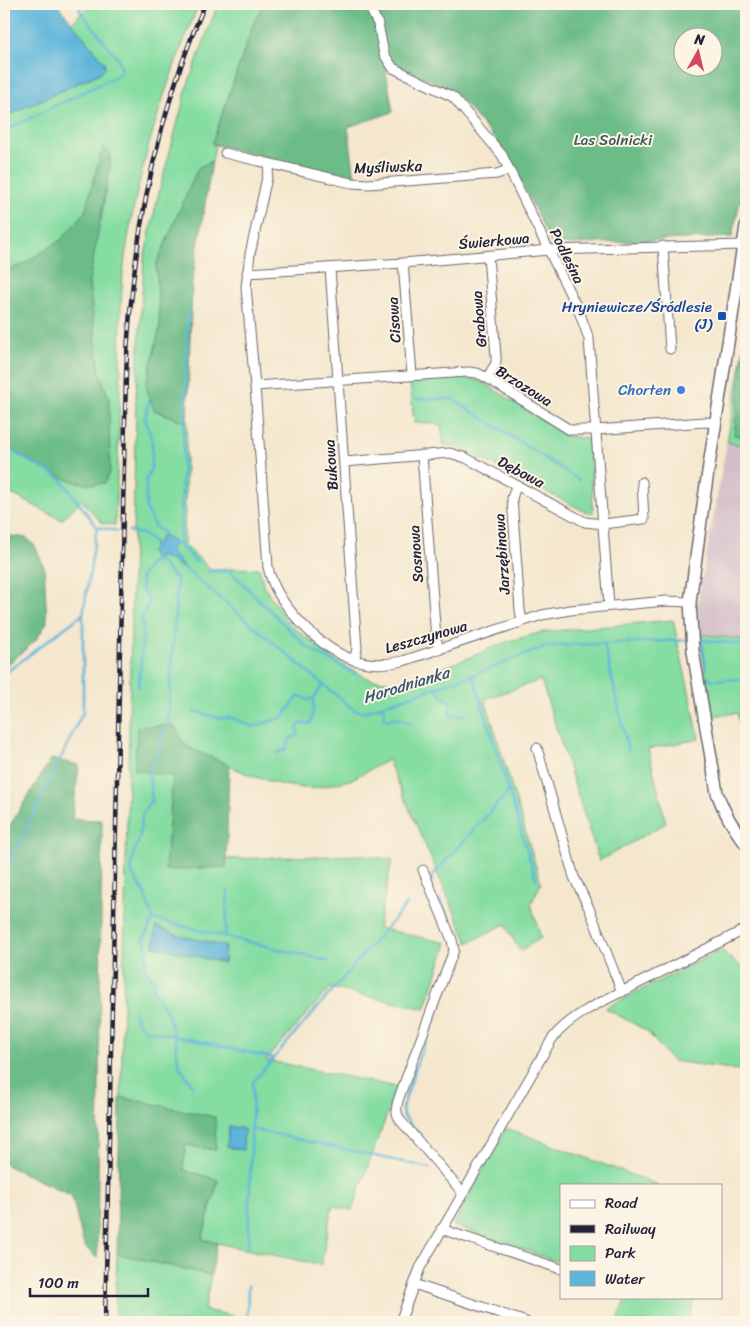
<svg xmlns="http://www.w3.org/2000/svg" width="750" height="1326" viewBox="0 0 750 1326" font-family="Sriracha,sans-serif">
<rect width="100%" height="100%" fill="#fcf5e5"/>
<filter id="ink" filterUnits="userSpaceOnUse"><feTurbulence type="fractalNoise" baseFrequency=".02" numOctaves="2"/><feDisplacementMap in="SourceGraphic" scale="10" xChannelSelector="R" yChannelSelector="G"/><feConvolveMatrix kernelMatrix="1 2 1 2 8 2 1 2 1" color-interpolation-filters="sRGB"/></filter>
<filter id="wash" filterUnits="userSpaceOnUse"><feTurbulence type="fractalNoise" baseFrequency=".0096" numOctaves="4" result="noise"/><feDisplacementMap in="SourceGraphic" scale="20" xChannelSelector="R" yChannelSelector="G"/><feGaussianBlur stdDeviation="1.12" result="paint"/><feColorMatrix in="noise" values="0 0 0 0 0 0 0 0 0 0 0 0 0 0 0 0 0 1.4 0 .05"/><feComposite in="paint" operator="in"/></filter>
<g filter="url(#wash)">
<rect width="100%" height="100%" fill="#f4e7cd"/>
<!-- industrial -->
<path fill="#d2bdc8" d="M727,442L746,446V640L699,634L697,606Z"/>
<!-- green -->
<g fill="#85dda2" stroke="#54806e" fill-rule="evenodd">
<path d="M90,4H199C164,86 138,168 125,257C119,300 121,342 120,385C119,432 117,479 115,525L102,523L81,500L62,520L4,490V117L100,73L104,62L72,23ZM103,147L110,166L101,220L63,240L85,212Z"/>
<path d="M218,4H264L254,22L212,144L215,145L212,161L198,168L156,265L160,327L146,386L154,410L187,423L184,544L210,569L259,568L264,587L288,623L337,661L369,679L401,683L463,660L509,641L543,632L673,620C681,660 692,699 699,739L648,749L666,823L599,861L541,680L485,699L541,883L531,904L541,938L520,951L505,924L468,943L388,760L350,780L311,789L283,785L252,776L185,746L174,725L173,776L226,866V859L362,855L392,860L378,928L447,943L425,1009L330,988L266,1060L397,1087L352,1210L332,1206L321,1265L202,1240L218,1180L183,1170L185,1145L216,1150L121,1097L136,398L144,259L159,192L188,84Z"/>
<path d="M746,335V446L727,442Z"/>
<path d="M467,377L486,384L566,436L585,438L590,442L593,512L588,513L470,453L455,447L444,445L441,426L434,423H414L410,382Z"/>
<path d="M699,634L746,640V755L737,713L712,716Z"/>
<path d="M721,950L746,971V1071L672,1061L647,1031L605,1008Z"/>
<path d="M506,1128L659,1185H561V1263L453,1225Z"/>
<path d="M117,1254L211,1275L204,1310L262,1322H115Z"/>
<path d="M626,1297H696L687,1322H618Z"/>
</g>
<!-- forest -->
<g fill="#6cbc88" stroke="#476f62" fill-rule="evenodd">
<path d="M264,4H746V175L732,237L552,245L508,154L453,90L384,59L393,112L348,127L355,178L212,144L254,22ZM682,38H712V68H682Z"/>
<path d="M103,146L110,154V166L89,283L100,373L109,399L110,472L105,483C69,490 34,463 4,446V271L20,266L61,240L85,212Z"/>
<path d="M212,161L192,283L187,423L154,410L146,386L160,327L156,265L198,168Z"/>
<path d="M744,346L746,347V438L734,435Z"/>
<path d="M4,535L27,538L35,546L44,567L47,622L36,640L4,668Z"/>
<path d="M174,725L185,746L229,765L226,867L165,870L173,776L134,770L138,727Z"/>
<path d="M51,759L79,765L72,819L102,820L97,1258L84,1246L72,1196L4,1164V835Z"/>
<path d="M120,1097L215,1117L216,1150L186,1145L183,1170L218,1180L202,1239L217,1243L211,1275L117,1254Z"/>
</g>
<!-- water -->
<g fill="#5db5da" stroke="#406c8a">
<path d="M4,4H57L104,62L105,68L100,73L4,117Z"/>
<path d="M163,532L165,538L172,539L175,543L170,551L185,569C176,565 169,558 159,556L158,561L155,560L150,552L154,548L153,542L158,543Z"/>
<path d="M156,926L178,935L225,946L224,963L154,946Z"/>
<path d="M229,1126L244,1129L243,1150L227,1147Z"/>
</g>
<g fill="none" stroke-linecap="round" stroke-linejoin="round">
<!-- stream -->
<g stroke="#5db5da" stroke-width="2.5">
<path d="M4,131L119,75L122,70L118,59L79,9L84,4"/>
<path d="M416,399H453L579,480"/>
<path d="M149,401L145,418L152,440V455L151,469L146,479V508L155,527L163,532V535"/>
<path d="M4,447L60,478L97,527L117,531"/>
<path d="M129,531L143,534L155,544"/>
<path d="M173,542L180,545L197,562"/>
<path d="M180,545L188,309"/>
<path d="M158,560L177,580L168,724L149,774L152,801L148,804L142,816L139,840L133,855L131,872L144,892L153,919L144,939L147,950L145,964L146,970L154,980L153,990L168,1014L176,1043V1049L180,1067L193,1086"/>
<path d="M184,568L354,710L363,712L473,675L547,646L690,640"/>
<path d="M208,571H230L307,647L355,674"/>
<path d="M696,639L746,645"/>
<path d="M702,639L706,667"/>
<path d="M604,643L628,750"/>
<path d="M4,674L83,614L97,527"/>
<path d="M473,675L536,879"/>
<path d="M708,676L711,680L746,679"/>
<path d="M138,688C141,665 144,641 142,617L146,612L149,600L142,590L141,576L151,563L157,559"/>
<path d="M436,688L442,696L449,701L451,706L449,712L451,715H466"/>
<path d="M382,707L385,712L383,717L387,720C399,715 400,721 412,723"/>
<path d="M194,711L219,718H233L253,727L283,717L297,698L301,696L308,700L314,698L323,684"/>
<path d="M277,753L286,749L290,739L298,734L297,728L302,723L310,724C314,714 313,708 314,698"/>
<path d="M9,865L83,712V614"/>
<path d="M432,881L431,877L509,791"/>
<path d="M153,919L328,961"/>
<path d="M225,936L228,891"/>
<path d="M134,1011L137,1021L144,1029L273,1058"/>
<path d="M251,1129L430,1168"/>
<path d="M422,1138L403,1115L402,1109L418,1060L445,991L457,956L458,945L457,936L440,900"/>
<path d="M248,1248L253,1082L407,904"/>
<path d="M247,1322L248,1286"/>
</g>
</g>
</g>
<g filter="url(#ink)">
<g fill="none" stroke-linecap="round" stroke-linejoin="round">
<defs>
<g id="minor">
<path d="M368,4L378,24L384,54L393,68L453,97L502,155L580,314L589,339L609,606"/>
<path d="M225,153L351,183L368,184L497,174L508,170"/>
<path d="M270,164L250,254L246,287L255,386L268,567C275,603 320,649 354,660C371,665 386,665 403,661L542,615L570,610L666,601L690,602"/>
<path d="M663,246L670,349"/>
<path d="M403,263L412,375"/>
<path d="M330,268L357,649L354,660"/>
<path d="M247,273L403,263L549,250L744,245"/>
<path d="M487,378L496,363V356L488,256"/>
<path d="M255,386L468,372L477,373L487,378L570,430H596L705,422L716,423"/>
<path d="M422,455L436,638L439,650"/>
<path d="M345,462L450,453L466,458L585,522L603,524L644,519L642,482"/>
<path d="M516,486L512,498L520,610L522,621"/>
<path d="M537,748L574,877L589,908L622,992"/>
<path d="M423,870L452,940L454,950L401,1092C397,1103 394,1110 400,1120L462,1192"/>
<path d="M441,1229L561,1269"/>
<path d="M414,1284L526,1322"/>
<path d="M400,1322L420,1268L552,1039C572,1013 610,998 639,983C675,965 710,947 746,929"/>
</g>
<path id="tertiary" d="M746,226L704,498L690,602L693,651L717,793C724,813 733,828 746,844"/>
</defs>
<!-- minor casing -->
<use href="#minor" stroke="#6c676e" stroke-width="11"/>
<!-- tertiary casing -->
<use href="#tertiary" stroke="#6c676e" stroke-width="14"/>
<!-- minor -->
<use href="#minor" stroke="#fff" stroke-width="9"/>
<!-- tertiary -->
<use href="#tertiary" stroke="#fff" stroke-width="11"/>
<defs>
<path id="rail" d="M105,1322L126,375C131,247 154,122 205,4"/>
</defs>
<!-- rail casing -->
<use href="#rail" stroke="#22223b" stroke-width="4.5"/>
<!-- rail -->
<use href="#rail" stroke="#fcf5e5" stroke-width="2.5" stroke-dasharray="8" stroke-linecap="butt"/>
</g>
</g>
<!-- markers -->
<rect fill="#1a4fb4" stroke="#fcf5e5" stroke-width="2" x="717" y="311" width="10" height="10" rx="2.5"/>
<circle fill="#3f7fe0" stroke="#fcf5e5" stroke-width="2" cx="681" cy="390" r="5"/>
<g text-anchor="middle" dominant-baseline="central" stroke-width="4" stroke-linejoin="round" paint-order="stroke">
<!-- park labels -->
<g font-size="15" fill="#405a5a" stroke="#fcf5e5">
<text x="613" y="140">Las Solnicki</text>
</g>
<!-- street labels -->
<g font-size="15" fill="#22223b" stroke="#fcf5e5">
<text transform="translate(388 167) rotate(-2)">Myśliwska</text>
<text transform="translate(494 241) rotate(-5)">Świerkowa</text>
<text transform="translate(567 256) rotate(64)">Podleśna</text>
<text transform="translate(479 319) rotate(-95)">Grabowa</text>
<text transform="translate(394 320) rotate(-94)">Cisowa</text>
<text transform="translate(524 386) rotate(32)">Brzozowa</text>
<text transform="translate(331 465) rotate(-94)">Bukowa</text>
<text transform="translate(521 472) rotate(28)">Dębowa</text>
<text transform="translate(416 554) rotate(-94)">Sosnowa</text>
<text transform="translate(502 554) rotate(-94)">Jarzębinowa</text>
<text transform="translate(426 637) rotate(-16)">Leszczynowa</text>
</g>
<!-- transit labels -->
<g font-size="15" fill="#164399" stroke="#fcf5e5" text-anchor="end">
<text x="712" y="307">Hryniewicze/Śródlesie<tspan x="712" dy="17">(J)</tspan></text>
</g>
<!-- shop labels -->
<g font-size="15" fill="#366cbe" stroke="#fcf5e5" text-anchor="end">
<text x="671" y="390">Chorten</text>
</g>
<!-- water labels -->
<g font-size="16" font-style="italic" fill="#375573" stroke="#fcf5e5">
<text transform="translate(406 685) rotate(-17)">Horodnianka</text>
</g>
</g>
<!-- margin -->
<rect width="750" height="1326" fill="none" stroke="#fcf5e5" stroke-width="20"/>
<!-- legend -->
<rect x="560" y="1184" width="162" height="115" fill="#fcf5e5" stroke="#a5a1a1"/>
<rect x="570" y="1200" width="25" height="8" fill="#ffffff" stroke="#a5a1a1"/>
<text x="605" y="1208" font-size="15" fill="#22223b">Road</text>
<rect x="570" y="1225" width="25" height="8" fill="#22223b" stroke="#a5a1a1"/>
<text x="605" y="1234" font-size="15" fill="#22223b">Railway</text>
<rect x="570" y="1246" width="25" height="15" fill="#85dda2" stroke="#a5a1a1"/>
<text x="605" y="1258" font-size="15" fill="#22223b">Park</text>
<rect x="570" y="1271" width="25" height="15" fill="#5db5da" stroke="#a5a1a1"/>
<text x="605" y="1284" font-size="15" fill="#22223b">Water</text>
<!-- north arrow -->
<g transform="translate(698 52) rotate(8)"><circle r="24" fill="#fcf5e5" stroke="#a5a1a1"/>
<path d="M0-4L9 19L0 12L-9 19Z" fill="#d1495b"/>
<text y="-8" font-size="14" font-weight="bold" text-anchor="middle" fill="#22223b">N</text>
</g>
<!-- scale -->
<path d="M30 1288v8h118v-8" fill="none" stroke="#22223b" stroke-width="2.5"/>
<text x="38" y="1288" font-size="15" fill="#22223b" stroke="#fcf5e5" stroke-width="4" paint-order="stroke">100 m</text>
</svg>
